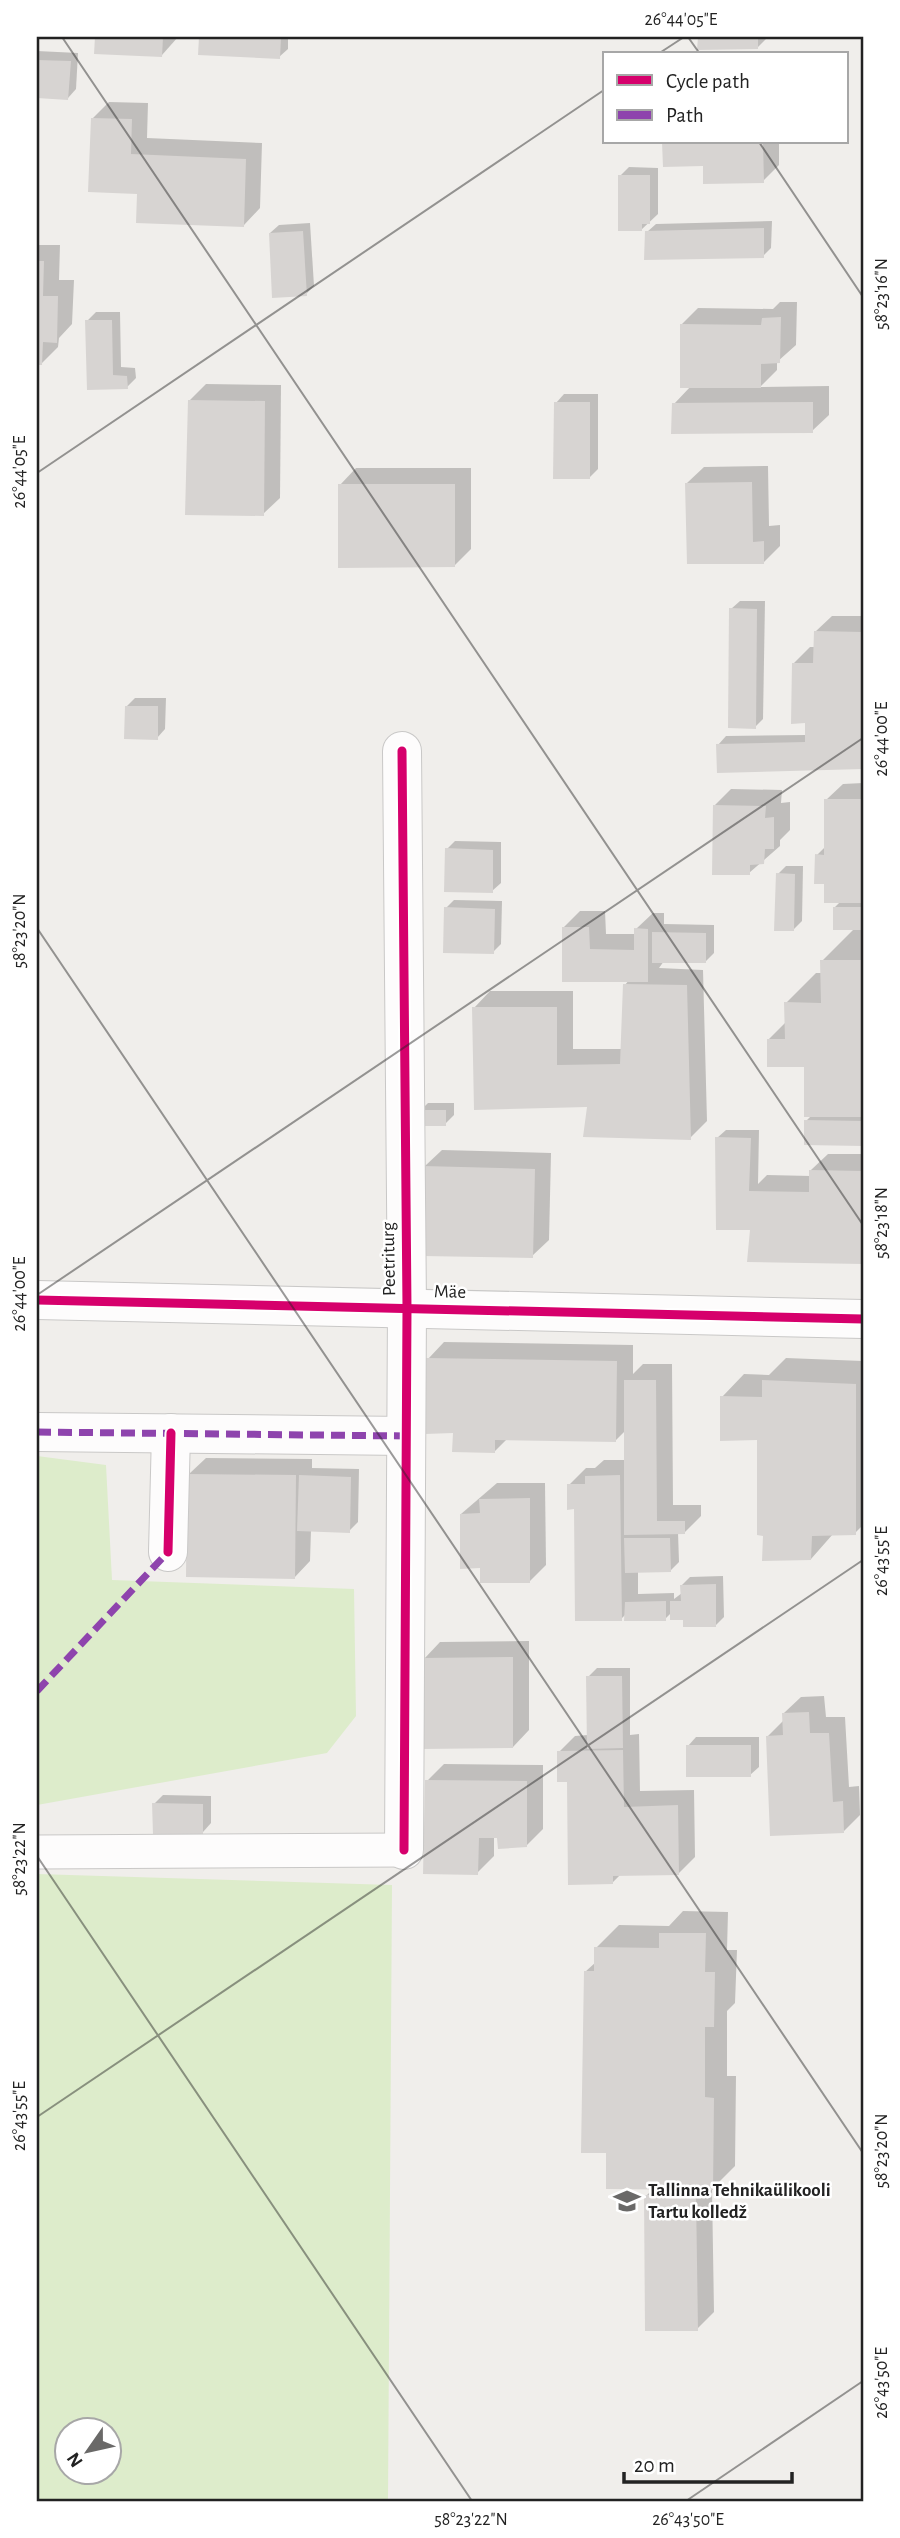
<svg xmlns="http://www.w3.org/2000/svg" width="900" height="2538" viewBox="0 0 900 2538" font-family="'Alegreya Sans',sans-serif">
<rect width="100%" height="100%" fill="#f0eeeb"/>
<!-- grass -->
<g fill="#ddeccb" fill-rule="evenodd">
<path d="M37,1456L106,1465L112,1580L354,1589L356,1716L327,1753L37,1805Z"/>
<path d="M37,1874L392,1885L388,2501H37ZM66,2430H108V2472H66Z"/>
</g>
<!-- shadow -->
<g fill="#0003">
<path d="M96,37H178L162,55L96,52Z"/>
<path d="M201,37H288V49L279,57L200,54Z"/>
<path d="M699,37H768L757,48H699Z"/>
<path d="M37,51L78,53L76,89L68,98L37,96Z"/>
<path d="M109,102L148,103L147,138L262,143L260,208L244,225L138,192L92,119Z"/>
<path d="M664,142H779V165L763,181L705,165H664Z"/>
<path d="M629,167L658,168V214L641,230L620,176Z"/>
<path d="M772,221L771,248L763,256L647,232L656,224Z"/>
<path d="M310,223L314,286L306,294L270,233L279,225Z"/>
<path d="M37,245H60L59,280H74L72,324L59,338L58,347L42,363H37Z"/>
<path d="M780,302H797L796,345L777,362V370L760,387L829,386V415L812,431L674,404L691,386L681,325L698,308L773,309Z"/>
<path d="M96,312H120L121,367L135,368L136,378L127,387L89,388L87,321Z"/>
<path d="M206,384L281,385L280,498L263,514L189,401Z"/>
<path d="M564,394H598V469L590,477L556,403Z"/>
<path d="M768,466L769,526L780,525V546L763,563L687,483L704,467Z"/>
<path d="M356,468H471V549L454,566L340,485Z"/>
<path d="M740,601H765L763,719L755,727L731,609Z"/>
<path d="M832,616H863V767L719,771L718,745L726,736L806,735V722L794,663L810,647H815V632Z"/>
<path d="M135,698H166L165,729L157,738L126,707Z"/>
<path d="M863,783V1144L806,1143V1121L812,1115L806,1065L769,1039L786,1022V1003L816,973H822V961L855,928L834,908L841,901L826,883L817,855L826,846V800L843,784Z"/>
<path d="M731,789L782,790L781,803L790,802V830L780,840V846L749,873L715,805Z"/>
<path d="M455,841L501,842V883L492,891L447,849Z"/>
<path d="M786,866H803L802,921L793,930L778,874Z"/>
<path d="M454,900L502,901L501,944L493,952L446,908Z"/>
<path d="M580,911H605L606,934H636V929L653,913H664V924L714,925V953L705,962L664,961L659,968L703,970L707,1121L690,1138L589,1106L474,1008L490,991H573V1049H622L625,985L629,980H564V927Z"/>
<path d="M428,1103H454V1115L445,1124L420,1111Z"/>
<path d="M726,1130H759L758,1184L767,1175L811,1176V1170L828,1154H863V1263L749,1260L752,1229L717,1138Z"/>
<path d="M442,1150L551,1153L549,1240L532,1256L425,1166Z"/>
<path d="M444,1342L633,1345V1374L643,1364H672L673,1505H701V1516L685,1532H678L679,1562L670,1571H638V1594L674,1593V1599L682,1593V1585L690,1577L723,1576L724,1617L716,1625L684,1618L672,1612L665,1619L626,1614L621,1619L576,1507L569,1485L586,1468H595L604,1460H626V1430L616,1440L507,1439L494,1452L455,1431L428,1359Z"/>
<path d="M786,1358L863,1361V1525L855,1533L833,1534L811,1559L759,1438L722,1397L744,1374L769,1375Z"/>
<path d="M206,1458L312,1459V1468L359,1469L358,1522L349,1531L311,1530L310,1561L294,1578L189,1474Z"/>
<path d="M497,1483H545L546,1565L530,1581L481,1566L461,1514Z"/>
<path d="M529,1641V1730L513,1747L424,1659L440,1642Z"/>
<path d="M597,1668H630V1735L639,1734L640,1791L694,1790L695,1857L678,1874H621L612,1883L569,1780L559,1752L575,1736L588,1735V1677Z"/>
<path d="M824,1696L826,1717H845L849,1787L859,1786L860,1815L844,1831L767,1737L784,1720V1713L801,1697Z"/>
<path d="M696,1737H759V1767L750,1775L688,1746Z"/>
<path d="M444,1764L543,1765V1829L526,1846L494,1836V1856L477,1873L427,1781Z"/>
<path d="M163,1795L211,1796V1823L203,1832L154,1804Z"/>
<path d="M683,1911L728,1912L727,1950H737L735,2003L727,2011V2076H736L735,2166L712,2189L714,2312L697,2329L646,2196L654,2188L608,2152L585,1972L596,1962V1948L619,1925L669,1926Z"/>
</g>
<!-- building -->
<g fill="#d7d4d2">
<path d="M95,37H163L162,57L94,54Z"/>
<path d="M199,37H281L280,59L198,55Z"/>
<path d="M698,37H758V49L697,50Z"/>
<path d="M37,60L71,61L68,100L37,98Z"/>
<path d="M91,118L132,119L131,154L246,159L244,227L136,223L137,194L88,192Z"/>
<path d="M662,142H763L764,183L703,184V166L663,167Z"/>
<path d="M618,175H650V224H642V231H618Z"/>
<path d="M764,228V258L644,260L645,231Z"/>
<path d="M303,231L307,296L272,298L269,233Z"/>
<path d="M37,261H44L43,296H58L57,343L43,342L42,365H37Z"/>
<path d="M781,317L780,363L761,364V388H680V324L761,325L762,318Z"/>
<path d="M85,320H112L113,375L127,376L128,389L87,390Z"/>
<path d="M188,400L265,401L264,516L185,515Z"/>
<path d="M554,402H590V479H553Z"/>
<path d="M813,402V433L671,434L672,403Z"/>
<path d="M752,482L753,542L764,541V564H687L685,483Z"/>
<path d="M338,484H455V567L338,568Z"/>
<path d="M729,608L757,609L756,729L728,728Z"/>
<path d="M814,631L863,632V769L717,773L716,744L805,742V723L791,724L792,663H813Z"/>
<path d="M125,706H158V740L124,739Z"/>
<path d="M824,799H863V903H824V884H814L815,854L824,855Z"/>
<path d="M713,805L766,806L765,818L774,817V849H765L764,864L750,865V875H712Z"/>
<path d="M445,848L493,850V893L444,892Z"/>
<path d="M776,873L795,874L794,931H774Z"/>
<path d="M444,907L495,909L494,954L443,953Z"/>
<rect x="833" y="907" width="30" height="23"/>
<path d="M562,927H589L590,949L634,950V928L648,929V982H562Z"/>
<path d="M652,932L706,933V963H652Z"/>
<path d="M820,960H863V1117H804V1067H767V1039H785L784,1002L821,1003Z"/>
<path d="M623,984L687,985L691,1140L583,1137L587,1107L474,1110L472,1007H557V1065L620,1064Z"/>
<rect x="418" y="1110" width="28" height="16"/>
<path d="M804,1120L863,1121V1146L804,1145Z"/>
<path d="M715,1137L751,1138L749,1191L809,1192V1170L863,1171V1264L747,1262L750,1230H716Z"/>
<path d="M423,1166L535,1169L533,1258L423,1256Z"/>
<path d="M426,1358L617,1361L616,1442L495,1440V1453L452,1452L453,1433L425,1434Z"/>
<path d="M624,1380H656L657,1521H685V1534L624,1535Z"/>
<path d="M762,1380L856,1384V1535L812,1536L811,1560L762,1561L763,1536L757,1535V1440L720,1441V1396L762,1397Z"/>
<path d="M187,1474L296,1475L295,1579L186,1577Z"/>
<path d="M299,1475L351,1477L350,1533L297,1531Z"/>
<path d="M620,1475L622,1621H575L574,1509L567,1510V1484H585V1476Z"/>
<path d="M530,1498V1583H480V1568L460,1569V1514L480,1513L479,1499Z"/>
<path d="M624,1538H670L671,1572L625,1573Z"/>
<path d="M716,1584V1627H683V1620H670V1601H681L680,1585Z"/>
<path d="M666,1601V1621H624L625,1602Z"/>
<path d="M513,1657V1748L422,1749V1658Z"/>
<path d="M586,1676H622L623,1748L587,1749Z"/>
<path d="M809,1712L810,1733H829L833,1802L843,1801L844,1833L770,1836L766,1736L783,1735L782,1713Z"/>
<rect x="686" y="1745" width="65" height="32"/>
<path d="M623,1750L624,1807L678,1805L679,1875L613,1876V1884L568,1885L567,1782H557V1751Z"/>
<path d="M425,1780L527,1781V1847L498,1849L497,1838H479L478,1875L423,1874Z"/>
<path d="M152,1803L203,1804V1834H153Z"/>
<path d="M659,1933H706L705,1972H715L714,2027H705V2097L714,2098L713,2190L606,2189V2153H581L584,1971H594V1947L659,1948Z"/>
<path d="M644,2195H696L698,2331H645Z"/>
</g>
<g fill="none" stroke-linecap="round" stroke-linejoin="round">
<defs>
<path id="service" d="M37,1852L404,1850"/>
<g id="minor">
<path d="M402,751L407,1308L404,1850"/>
<path d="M37,1300L863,1319"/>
<path d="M37,1432L406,1436"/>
<path d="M168,1552L171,1433"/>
</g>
</defs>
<!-- service casing -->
<use href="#service" stroke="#c9c8c7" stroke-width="35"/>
<!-- minor casing -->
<use href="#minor" stroke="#c9c8c7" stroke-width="40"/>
<!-- service -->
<use href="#service" stroke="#fdfcfc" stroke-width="33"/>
<!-- minor -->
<use href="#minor" stroke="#fdfcfc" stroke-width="38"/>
<!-- quiet -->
<g stroke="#8e44ad" stroke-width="7" stroke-dasharray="14 7" stroke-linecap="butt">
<path d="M37,1432L406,1436"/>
<path d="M37,1691L168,1552V1545"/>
</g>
<defs>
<g id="cycleway">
<path d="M402,751L407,1308L404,1850"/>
<path d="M37,1300L863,1319"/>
<path d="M168,1552L171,1433"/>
</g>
</defs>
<!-- cycleway casing -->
<use href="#cycleway" stroke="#fff" stroke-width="13"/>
<!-- cycleway -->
<use href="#cycleway" stroke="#d6006c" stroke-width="9"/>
</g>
<!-- ticks -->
<path fill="none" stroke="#222" stroke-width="2" stroke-opacity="0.45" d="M62,37L863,1225M688,37L700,54M658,54L684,37M759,142L863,297M37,473L604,90M37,928L863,2153M37,1295L863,738M37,1856L472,2501M37,2117L863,1560M686,2501L863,2381"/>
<!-- icons -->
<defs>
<symbol id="university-bare" viewBox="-9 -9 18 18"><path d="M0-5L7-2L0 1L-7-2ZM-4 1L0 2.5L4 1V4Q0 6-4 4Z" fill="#6a6968" stroke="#fff" stroke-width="2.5" paint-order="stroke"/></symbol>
</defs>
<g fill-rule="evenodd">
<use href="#university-bare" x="608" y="2182" width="38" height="38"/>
</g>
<g text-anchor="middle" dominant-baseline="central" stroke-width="5" stroke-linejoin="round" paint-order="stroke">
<!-- street labels -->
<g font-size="19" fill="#222" stroke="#fff">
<text transform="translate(389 1259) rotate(-91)">Peetriturg</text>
<text transform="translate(450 1292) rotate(1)">Mäe</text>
</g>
<!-- poi labels -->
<g font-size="19" font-weight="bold" fill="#222" stroke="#fff" text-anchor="start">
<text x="648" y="2190">Tallinna Tehnikaülikooli<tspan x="648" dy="22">Tartu kolledž</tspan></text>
</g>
</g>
<!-- border -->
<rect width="900" height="2538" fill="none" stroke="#ffffff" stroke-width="77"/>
<!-- legend -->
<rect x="603" y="52" width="245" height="91" fill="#ffffff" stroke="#a7a7a7" stroke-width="2"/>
<rect x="617" y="75" width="35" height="10" fill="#d6006c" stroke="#a7a7a7" stroke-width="2"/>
<text x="666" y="88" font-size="21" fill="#222222">Cycle path</text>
<rect x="617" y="110" width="35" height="10" fill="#8e44ad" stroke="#a7a7a7" stroke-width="2"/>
<text x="666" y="122" font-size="21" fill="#222222">Path</text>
<!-- north arrow -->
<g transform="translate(88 2451) rotate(236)"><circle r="33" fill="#ffffff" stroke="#a7a7a7" stroke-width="2"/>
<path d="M0-5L12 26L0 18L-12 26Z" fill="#6a6968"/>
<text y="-10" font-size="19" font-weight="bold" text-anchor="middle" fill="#222222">N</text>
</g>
<!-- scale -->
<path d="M624 2472v10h168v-10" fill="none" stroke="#222222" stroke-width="3.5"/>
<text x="634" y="2472" font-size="21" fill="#222222" stroke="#ffffff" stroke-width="5" paint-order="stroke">20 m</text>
<rect x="38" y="38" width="824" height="2462" fill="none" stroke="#222" stroke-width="2.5"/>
<g font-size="18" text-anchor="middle" fill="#222">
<text x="681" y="25">26°44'05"E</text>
<text transform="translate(881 294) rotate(-90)" y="6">58°23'16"N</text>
<text transform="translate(19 472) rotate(-90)" y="6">26°44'05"E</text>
<text transform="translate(881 739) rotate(-90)" y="6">26°44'00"E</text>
<text transform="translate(19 931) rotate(-90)" y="6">58°23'20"N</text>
<text transform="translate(881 1223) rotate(-90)" y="6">58°23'18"N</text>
<text transform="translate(19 1294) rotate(-90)" y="6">26°44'00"E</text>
<text transform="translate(881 1561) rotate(-90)" y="6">26°43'55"E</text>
<text transform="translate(19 1859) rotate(-90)" y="6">58°23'22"N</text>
<text transform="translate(19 2116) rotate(-90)" y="6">26°43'55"E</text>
<text transform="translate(881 2151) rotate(-90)" y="6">58°23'20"N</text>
<text transform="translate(881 2383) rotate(-90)" y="6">26°43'50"E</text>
<text x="471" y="2525">58°23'22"N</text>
<text x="688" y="2525">26°43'50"E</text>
</g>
</svg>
